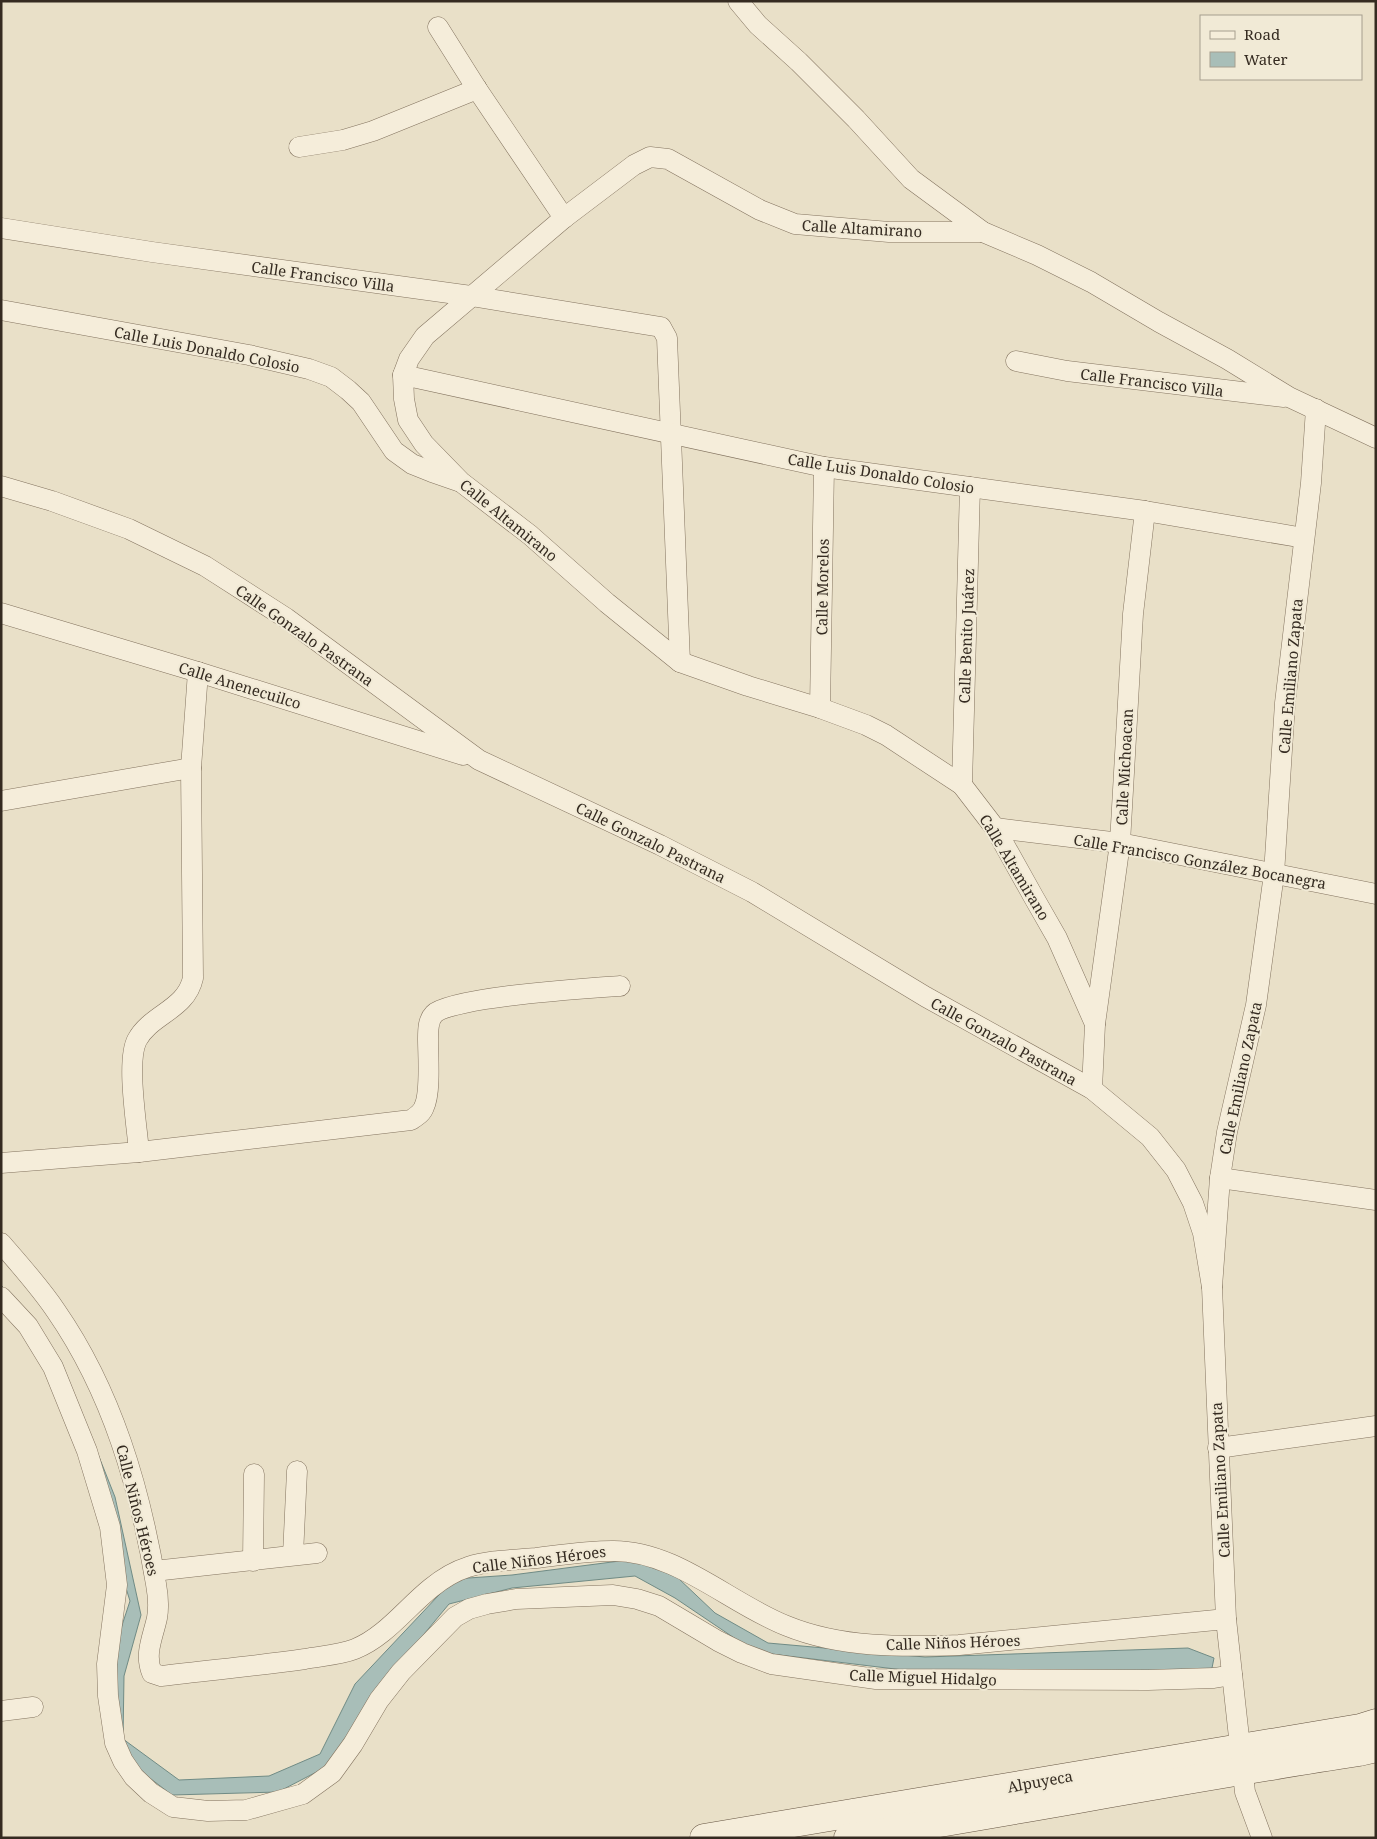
<svg xmlns="http://www.w3.org/2000/svg" width="1377" height="1839" viewBox="0 0 1377 1839" font-family="'Noto Serif',serif">
<rect width="100%" height="100%" fill="#e9e0c8"/>
<!-- water -->
<path fill="#a8beb8" stroke="#708b85" d="M1,1285L61,1361L115,1497L141,1615L124,1676L123,1739L179,1780L269,1776L320,1754L355,1684L454,1579L512,1575L635,1559L678,1578L715,1613L768,1643L925,1657L1188,1648L1214,1658L1211,1673H928L755,1652L675,1598L635,1576L512,1588L449,1604L375,1693L332,1764L278,1792L172,1795L113,1750L107,1671L130,1601L95,1488L65,1400L1,1294Z"/>
<g fill="none" stroke-linecap="round" stroke-linejoin="round">
<defs>
<g id="minor">
<path d="M738,1L758,25L799,62L856,119L911,179L983,232L1037,255L1091,282L1159,322L1227,359L1289,397L1376,438"/>
<path d="M438,27L477,89L564,218"/>
<path d="M299,147L343,140L373,131L477,89"/>
<path d="M1,228L152,252L471,296L661,327L667,338L680,662"/>
<path d="M983,232H889L795,224L760,210L668,159L650,157L634,165L564,218L425,336L409,359L403,375L404,399L408,420L424,444L461,482L530,535L607,603L680,662L748,686L820,708L866,725L886,735L962,785L995,828L1033,896L1057,938L1095,1024L1092,1089"/>
<path d="M1,310L249,355L309,369L331,377L348,390L361,402L394,451L412,464L432,472L458,481"/>
<path d="M1016,361L1067,371L1284,397"/>
<path d="M403,375L824,467L1145,511L1304,538"/>
<path d="M1,486L52,501L129,529L205,566L286,618L479,760L660,845L752,892L926,997L1092,1089L1150,1137L1176,1170L1193,1203L1203,1233L1212,1287"/>
<path d="M1,613L198,672L463,755"/>
<path d="M820,708L824,467"/>
<path d="M962,785L970,487"/>
<path d="M1,801L191,768"/>
<path d="M995,828L1120,843L1376,894"/>
<path d="M1095,1024L1120,843L1133,614L1145,511"/>
<path d="M139,1152C137,1126 126,1061 137,1040C151,1014 186,1010 193,978L191,768L198,672"/>
<path d="M1,1163L139,1152L411,1120C417,1116 422,1113 424,1107C431,1093 428,1055 428,1039C428,1030 428,1020 434,1014C450,997 590,988 620,986"/>
<path d="M1220,1178L1376,1200"/>
<path d="M1,1243C20,1265 40,1287 56,1311C112,1392 140,1488 156,1584C158,1595 159,1607 157,1618C153,1637 144,1654 152,1673L161,1676C209,1670 257,1666 305,1659C321,1656 340,1655 355,1649C385,1637 406,1608 431,1588C442,1579 455,1571 468,1567C489,1560 514,1560 536,1558C561,1555 587,1551 612,1551C676,1550 730,1604 787,1626C841,1648 902,1647 959,1645L1226,1619"/>
<path d="M1,1297L28,1326L53,1367L87,1451L110,1527L117,1585L107,1664L108,1696L115,1743L123,1761L134,1777L151,1793L173,1807L208,1811L246,1810L303,1794L332,1773L353,1744L379,1700L401,1672L455,1617L469,1609L487,1604L516,1599L613,1595L637,1599L659,1606L718,1641L742,1653L771,1664L876,1679L1148,1680L1214,1678L1232,1675"/>
<path d="M1218,1448L1376,1426"/>
<path d="M293,1555L297,1471"/>
<path d="M253,1561L254,1474"/>
<path d="M154,1571L317,1553"/>
<path d="M1,1711L33,1707"/>
<path d="M1262,1838L1245,1792L1226,1619L1212,1287L1220,1178L1227,1132L1256,1005L1274,874L1285,703L1311,483L1316,409"/>
</g>
<g id="secondary">
<path d="M704,1838L1360,1728L1376,1723"/>
<path d="M848,1838C1018,1811 1188,1778 1359,1752L1376,1748"/>
</g>
</defs>
<!-- minor casing -->
<use href="#minor" stroke="#83735f" stroke-width="21"/>
<!-- secondary casing -->
<use href="#secondary" stroke="#655442" stroke-width="29"/>
<!-- minor -->
<use href="#minor" stroke="#f5edda" stroke-width="20"/>
<!-- secondary -->
<use href="#secondary" stroke="#f5edda" stroke-width="28"/>
</g>
<g text-anchor="middle" dominant-baseline="central" stroke-width="4" stroke-linejoin="round" paint-order="stroke">
<!-- street labels -->
<g font-size="15" fill="#352b21" stroke="#f1ead6">
<text transform="translate(862 228) rotate(3)">Calle Altamirano</text>
<text transform="translate(323 276) rotate(8)">Calle Francisco Villa</text>
<text transform="translate(207 349) rotate(11)">Calle Luis Donaldo Colosio</text>
<text transform="translate(1152 382) rotate(7)">Calle Francisco Villa</text>
<text transform="translate(881 473) rotate(9)">Calle Luis Donaldo Colosio</text>
<text transform="translate(509 520) rotate(39)">Calle Altamirano</text>
<text transform="translate(822 587) rotate(-89)">Calle Morelos</text>
<text transform="translate(305 635) rotate(35)">Calle Gonzalo Pastrana</text>
<text transform="translate(966 636) rotate(-88)">Calle Benito Juárez</text>
<text transform="translate(1290 676) rotate(-85)">Calle Emiliano Zapata</text>
<text transform="translate(240 685) rotate(17)">Calle Anenecuilco</text>
<text transform="translate(1124 767) rotate(-87)">Calle Michoacan</text>
<text transform="translate(651 842) rotate(26)">Calle Gonzalo Pastrana</text>
<text transform="translate(1200 861) rotate(10)">Calle Francisco González Bocanegra</text>
<text transform="translate(1015 867) rotate(59)">Calle Altamirano</text>
<text transform="translate(1004 1041) rotate(29)">Calle Gonzalo Pastrana</text>
<text transform="translate(1240 1078) rotate(-78)">Calle Emiliano Zapata</text>
<text transform="translate(1220 1480) rotate(-93)">Calle Emiliano Zapata</text>
<text transform="translate(138 1510) rotate(76)">Calle Niños Héroes</text>
<text transform="translate(539 1559) rotate(-7)">Calle Niños Héroes</text>
<text transform="translate(953 1642) rotate(-2)">Calle Niños Héroes</text>
<text transform="translate(923 1677) rotate(2)">Calle Miguel Hidalgo</text>
<text transform="translate(1040 1781) rotate(-10)">Alpuyeca</text>
</g>
</g>
<!-- border -->
<rect width="1377" height="1839" fill="none" stroke="#352b21" stroke-width="5"/>
<!-- legend -->
<rect x="1200" y="15" width="162" height="65" fill="#f1ead6" stroke="#a69e8e"/>
<rect x="1210" y="31" width="25" height="8" fill="#f5edda" stroke="#a69e8e"/>
<text x="1244" y="40" font-size="15" fill="#352b21">Road</text>
<rect x="1210" y="52" width="25" height="15" fill="#a8beb8" stroke="#a69e8e"/>
<text x="1244" y="65" font-size="15" fill="#352b21">Water</text>
</svg>
